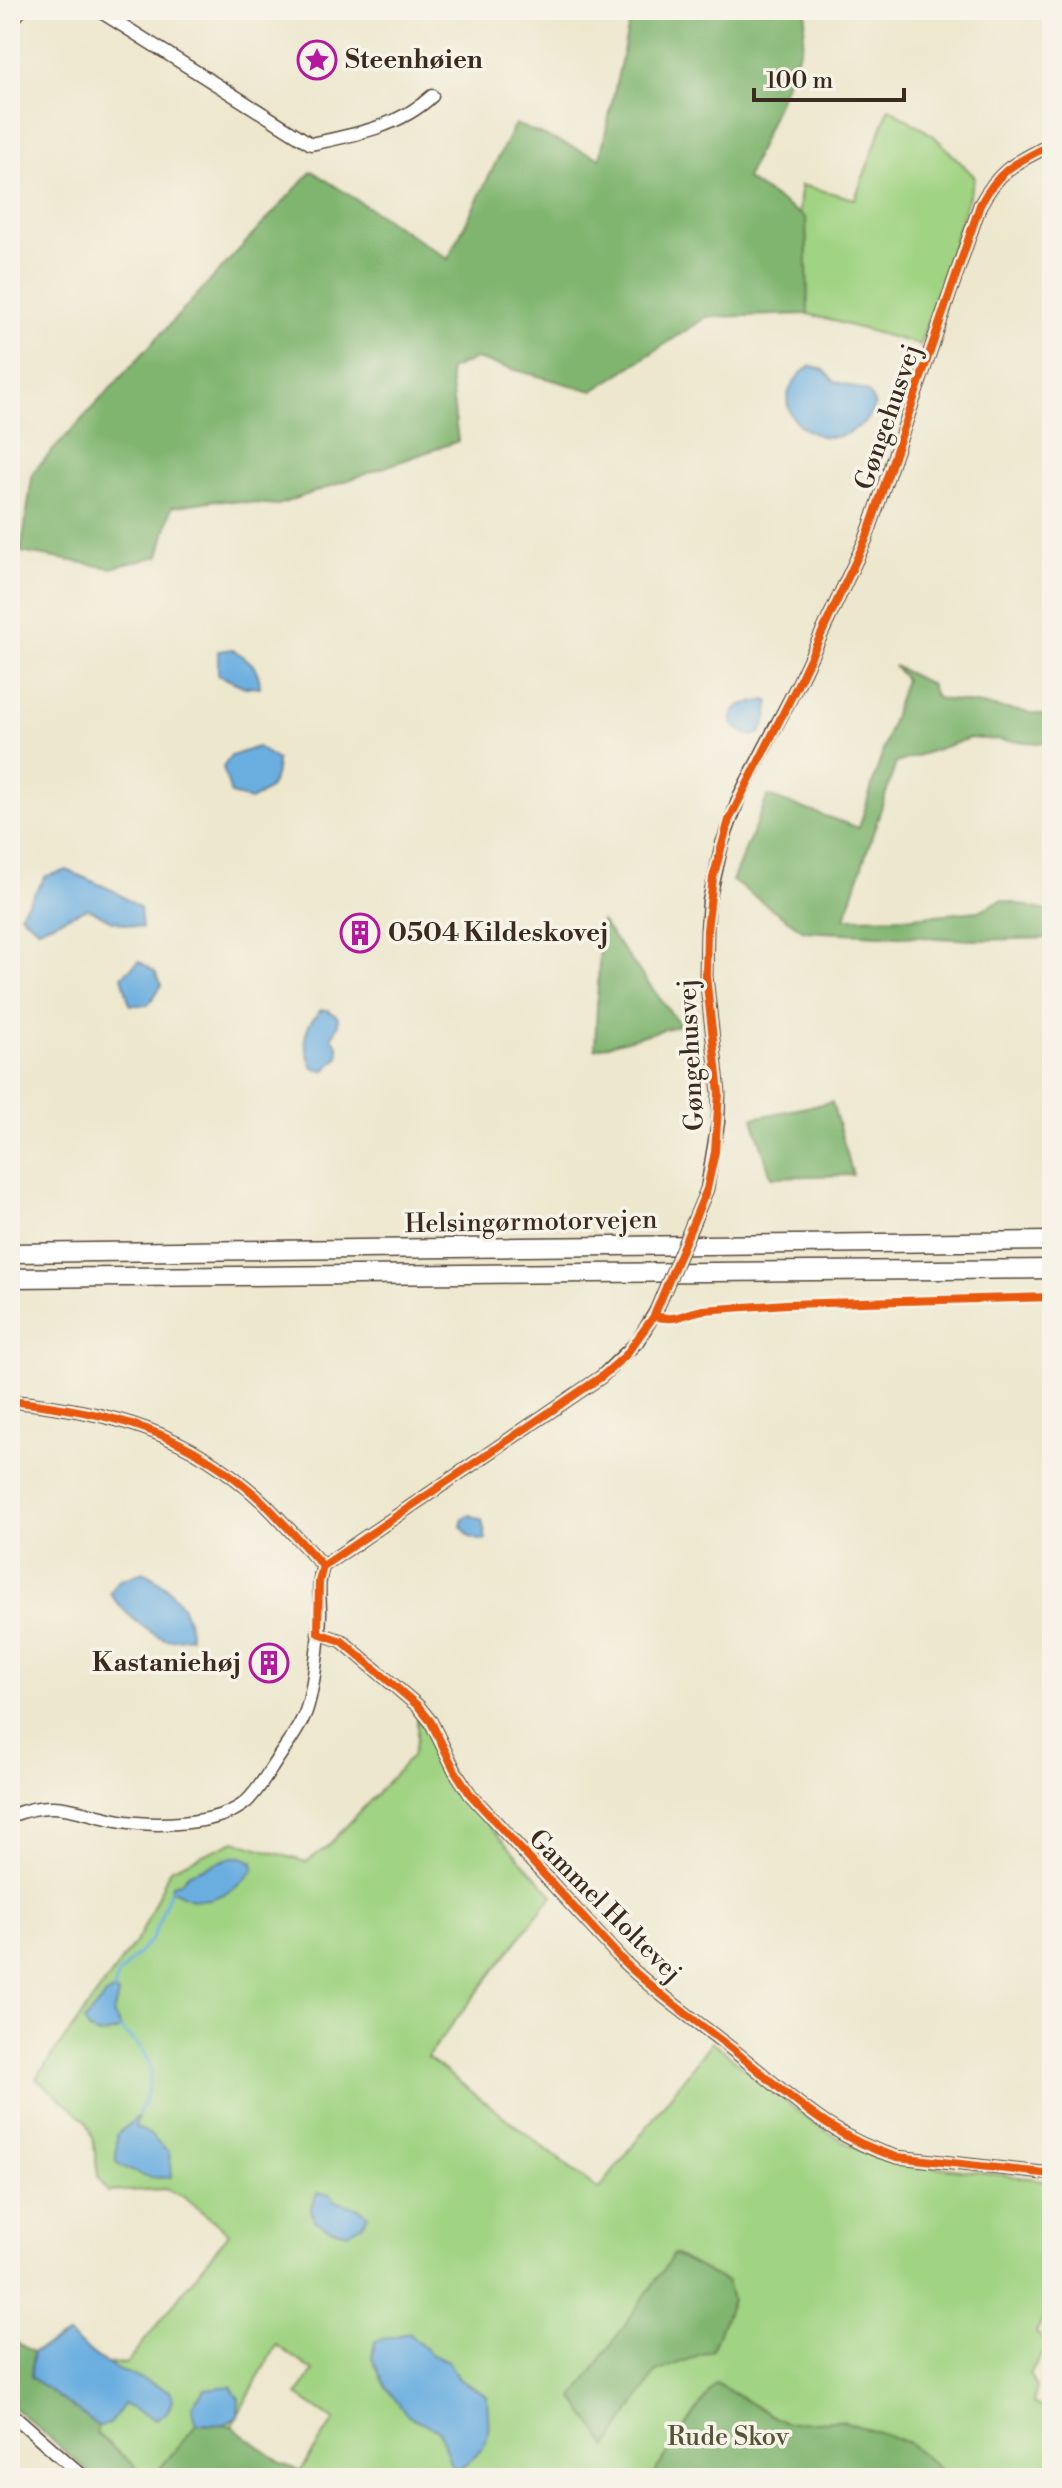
<svg xmlns="http://www.w3.org/2000/svg" width="1062" height="2488" viewBox="0 0 1062 2488" font-family="'Libre Bodoni',serif">
<rect width="100%" height="100%" fill="#f7f3e8"/>
<filter id="ink" filterUnits="userSpaceOnUse"><feTurbulence type="fractalNoise" baseFrequency=".0125" numOctaves="2"/><feDisplacementMap in="SourceGraphic" scale="16" xChannelSelector="R" yChannelSelector="G"/><feConvolveMatrix kernelMatrix="1 2 1 2 8 2 1 2 1" color-interpolation-filters="sRGB"/></filter>
<filter id="wash" filterUnits="userSpaceOnUse"><feTurbulence type="fractalNoise" baseFrequency=".006" numOctaves="4" result="noise"/><feDisplacementMap in="SourceGraphic" scale="32" xChannelSelector="R" yChannelSelector="G"/><feGaussianBlur stdDeviation="1.8" result="paint"/><feColorMatrix in="noise" values="0 0 0 0 0 0 0 0 0 0 0 0 0 0 0 0 0 1.4 0 .05"/><feComposite in="paint" operator="in"/></filter>
<g filter="url(#wash)">
<rect width="100%" height="100%" fill="#ede7cd"/>
<!-- green -->
<g fill="#a0d382" stroke="#6e7e50" stroke-width="2">
<path d="M889,108L934,136L975,177L920,345L808,314L806,219L799,214L801,185L855,199Z"/>
<path d="M417,1715C438,1738 445,1771 464,1796C492,1831 524,1862 553,1895L427,2057L599,2190L712,2041C762,2082 832,2148 895,2162L1052,2181V2298L1036,2333L1051,2343L1029,2374L1037,2387L1033,2403L1052,2413V2478H949L909,2443L843,2421L785,2423L716,2383L651,2478H313L300,2472L334,2420L297,2395L313,2371L276,2345L232,2426L197,2425L152,2478H148L31,2377L33,2352L68,2335L106,2364L127,2363L229,2233L182,2196L165,2189L108,2192L98,2176L93,2137L86,2120L36,2078L141,1934L170,1869L235,1841L306,1862L326,1848L412,1756L417,1739Z"/>
</g>
<!-- forest -->
<g fill="#80b570" stroke="#5e7047" stroke-width="2">
<path d="M632,10H807L802,45L746,179L806,218L808,314L707,317L593,391L475,359L449,370L458,441L278,505L216,500L172,507L159,556L111,568L21,552L33,472L312,171L448,259L515,124L600,158Z"/>
<path d="M894,666L930,684L936,698L1052,716V744L970,738L896,763L845,918L913,917L979,911L1001,900L1052,912V938L976,940L804,931L732,881L768,796L859,828L905,679Z"/>
<path d="M601,921L680,1025L595,1049Z"/>
<path d="M832,1102L853,1175L771,1177L753,1118Z"/>
<path d="M674,2254L727,2282L732,2300L712,2350L656,2372L608,2447L574,2398Z"/>
<path d="M18,2343L33,2352L31,2377L98,2426L96,2433L148,2478H96L10,2404V2349Z"/>
<path d="M715,2383L785,2423L843,2421L909,2443L949,2478H651Z"/>
<path d="M197,2424L232,2426L281,2463L313,2478H152Z"/>
</g>
<!-- water -->
<g fill="#6baee0" stroke="#536c7f" stroke-width="2">
<path d="M811,366L824,370L834,381L868,392C871,397 876,403 874,409C870,421 850,434 839,436C816,442 783,421 788,395C791,384 801,371 811,366Z"/>
<path d="M232,649C250,660 259,666 260,687H245L218,675V651Z"/>
<path d="M765,700L769,702L768,715L761,733L752,736C747,734 738,731 734,726C728,717 736,706 745,704C752,702 758,703 765,700Z"/>
<path d="M257,747L277,760C276,783 272,790 250,800L231,794L223,767L231,756Z"/>
<path d="M67,870L114,891L140,908L142,928L110,920L88,908L38,929L20,914L46,876Z"/>
<path d="M139,961L155,972L162,985L148,1005H130L122,976Z"/>
<path d="M321,1010H328L338,1017V1025L332,1037L338,1045L339,1057L324,1071L313,1068C303,1044 300,1030 321,1010Z"/>
<path d="M470,1515L482,1520L486,1540L483,1541L470,1537L461,1526L463,1519Z"/>
<path d="M143,1572C169,1585 190,1607 190,1637C182,1638 173,1641 165,1639C147,1633 120,1609 110,1593L118,1581Z"/>
<path d="M232,1857H242L253,1862L254,1869C242,1886 217,1903 194,1899C185,1898 179,1892 171,1890L172,1885L181,1882L189,1873Z"/>
<path d="M114,1991L118,1995L113,2014L121,2028L117,2031L98,2035L89,2030L84,2021L107,1994Z"/>
<path d="M138,2116L135,2127L149,2134L169,2153L171,2177C149,2180 134,2174 116,2162L117,2135Z"/>
<path d="M317,2193L331,2194L335,2201L358,2208L368,2215L363,2224L348,2233L330,2229L314,2220L311,2208Z"/>
<path d="M408,2333L432,2355L448,2361L459,2379L487,2396C489,2440 494,2443 457,2471L450,2463L439,2430L408,2416L385,2386L372,2358L375,2341Z"/>
<path d="M68,2335L106,2364L170,2391L173,2400L167,2412L156,2420L123,2404L110,2424L98,2426L31,2377L33,2352Z"/>
<path d="M231,2386L239,2399L238,2417L223,2425L198,2424L195,2419L192,2405L205,2389Z"/>
</g>
<g fill="none" stroke-linecap="round" stroke-linejoin="round">
<!-- stream -->
<g stroke="#6baee0" stroke-width="3">
<path d="M114,1991L118,1975L152,1939L171,1890"/>
<path d="M120,2029C127,2036 139,2044 144,2052C158,2072 146,2097 138,2116"/>
</g>
</g>
</g>
<g filter="url(#ink)">
<g fill="none" stroke-linecap="round" stroke-linejoin="round">
<defs>
<g id="minor">
<path d="M98,10L311,144C353,135 399,127 432,96"/>
<path d="M10,23L21,10"/>
<path d="M695,1218L707,1189L718,1122L719,1093L706,976L707,930L709,901L722,844L740,795L798,684L866,539L980,205C1001,167 1016,163 1052,144"/>
<path d="M10,1401C112,1412 188,1431 265,1504C285,1524 304,1546 323,1566"/>
<path d="M318,1633L342,1641L418,1706L431,1722L455,1771L470,1794L624,1962C660,1997 704,2026 743,2058C791,2097 835,2140 897,2157L1052,2174"/>
<path d="M10,1816C55,1798 73,1811 116,1820C151,1827 218,1826 246,1802C259,1790 268,1773 278,1758C288,1743 300,1728 306,1711C314,1688 319,1639 320,1614C320,1597 317,1583 323,1566L601,1377L637,1342L656,1311"/>
<path d="M10,2412L85,2478"/>
</g>
<g id="highway">
<path d="M10,1253L1052,1241"/>
<path d="M10,1278L1052,1269"/>
</g>
</defs>
<!-- minor casing -->
<use href="#minor" stroke="#564638" stroke-width="15"/>
<!-- highway casing -->
<use href="#highway" stroke="#564638" stroke-width="21"/>
<!-- minor -->
<use href="#minor" stroke="#fff" stroke-width="12"/>
<!-- highway -->
<use href="#highway" stroke="#fff" stroke-width="18"/>
<defs>
<path id="minor-bridge" d="M656,1311L695,1218"/>
</defs>
<!-- minor-bridge casing -->
<use href="#minor-bridge" stroke="#564638" stroke-width="15" stroke-linecap="butt"/>
<!-- minor-bridge -->
<use href="#minor-bridge" stroke="#fff" stroke-width="12"/>
<defs>
<g id="cycleway">
<path d="M1052,144C1016,163 1001,167 980,205L866,539L798,684L729,820L713,878L707,930L706,976L719,1093L715,1152L707,1189L654,1316L625,1356L601,1377L323,1566L319,1582L318,1633L342,1641L418,1706L431,1722L455,1771L470,1794L624,1962C660,1997 704,2026 743,2058C791,2097 835,2140 897,2157L1052,2174"/>
<path d="M654,1316C678,1322 681,1314 703,1310L786,1304L1052,1297"/>
<path d="M10,1401C112,1412 188,1431 265,1504C285,1524 304,1546 323,1566"/>
</g>
</defs>
<!-- cycleway casing -->
<use href="#cycleway" stroke="#f7f3e8" stroke-width="13"/>
<!-- cycleway -->
<use href="#cycleway" stroke="#e8590c" stroke-width="8"/>
</g>
</g>
<!-- icons -->
<defs>
<symbol id="sight-ring" viewBox="-11 -11 22 22"><circle r="9.5" fill="#f7f3e8" stroke="#b5179e" stroke-width="1.5"/><path d="M0-6L1.8-2.2L6-1.7L2.9 1.2L3.7 5.4L0 3.3L-3.7 5.4L-2.9 1.2L-6-1.7L-1.8-2.2Z" fill="#b5179e"/></symbol>
<symbol id="building-ring" viewBox="-11 -11 22 22"><circle r="9.5" fill="#f7f3e8" stroke="#b5179e" stroke-width="1.5"/><path d="M-4-6H4V6H1V3H-1V6H-4ZM-2.5-4.3h1.7v1.8h-1.7ZM.8-4.3h1.7v1.8H.8ZM-2.5-1h1.7V.8h-1.7ZM.8-1h1.7V.8H.8Z" fill="#b5179e"/></symbol>
</defs>
<g fill-rule="evenodd">
<use href="#sight-ring" x="295" y="38" width="44" height="44"/>
<use href="#building-ring" x="338" y="911" width="44" height="44"/>
<use href="#building-ring" x="247" y="1641" width="44" height="44"/>
</g>
<g text-anchor="middle" dominant-baseline="central" stroke-width="7" stroke-linejoin="round" paint-order="stroke">
<!-- poi labels -->
<g font-size="26" font-weight="bold" fill="#3b2a1e" stroke="#f7f3e8" text-anchor="start">
<text x="345" y="60">Steenhøien</text>
<text x="388" y="933">0504 Kildeskovej</text>
<text x="241" y="1663" text-anchor="end">Kastaniehøj</text>
</g>
<!-- street labels -->
<g font-size="26" fill="#3b2a1e" stroke="#f7f3e8">
<text transform="translate(888 417) rotate(-71)">Gøngehusvej</text>
<text transform="translate(691 1055) rotate(-93)">Gøngehusvej</text>
<text transform="translate(531 1222) rotate(-1)">Helsingørmotorvejen</text>
<text transform="translate(605 1906) rotate(45)">Gammel Holtevej</text>
</g>
<!-- park labels -->
<g font-size="26" fill="#545437" stroke="#f7f3e8">
<text x="728" y="2437">Rude Skov</text>
</g>
</g>
<!-- margin -->
<rect width="1062" height="2488" fill="none" stroke="#f7f3e8" stroke-width="40"/>
<!-- scale -->
<path d="M754 88v12h150v-12" fill="none" stroke="#3b2a1e" stroke-width="4"/>
<text x="766" y="88" font-size="24" fill="#3b2a1e" stroke="#f7f3e8" stroke-width="6" paint-order="stroke">100 m</text>
</svg>
